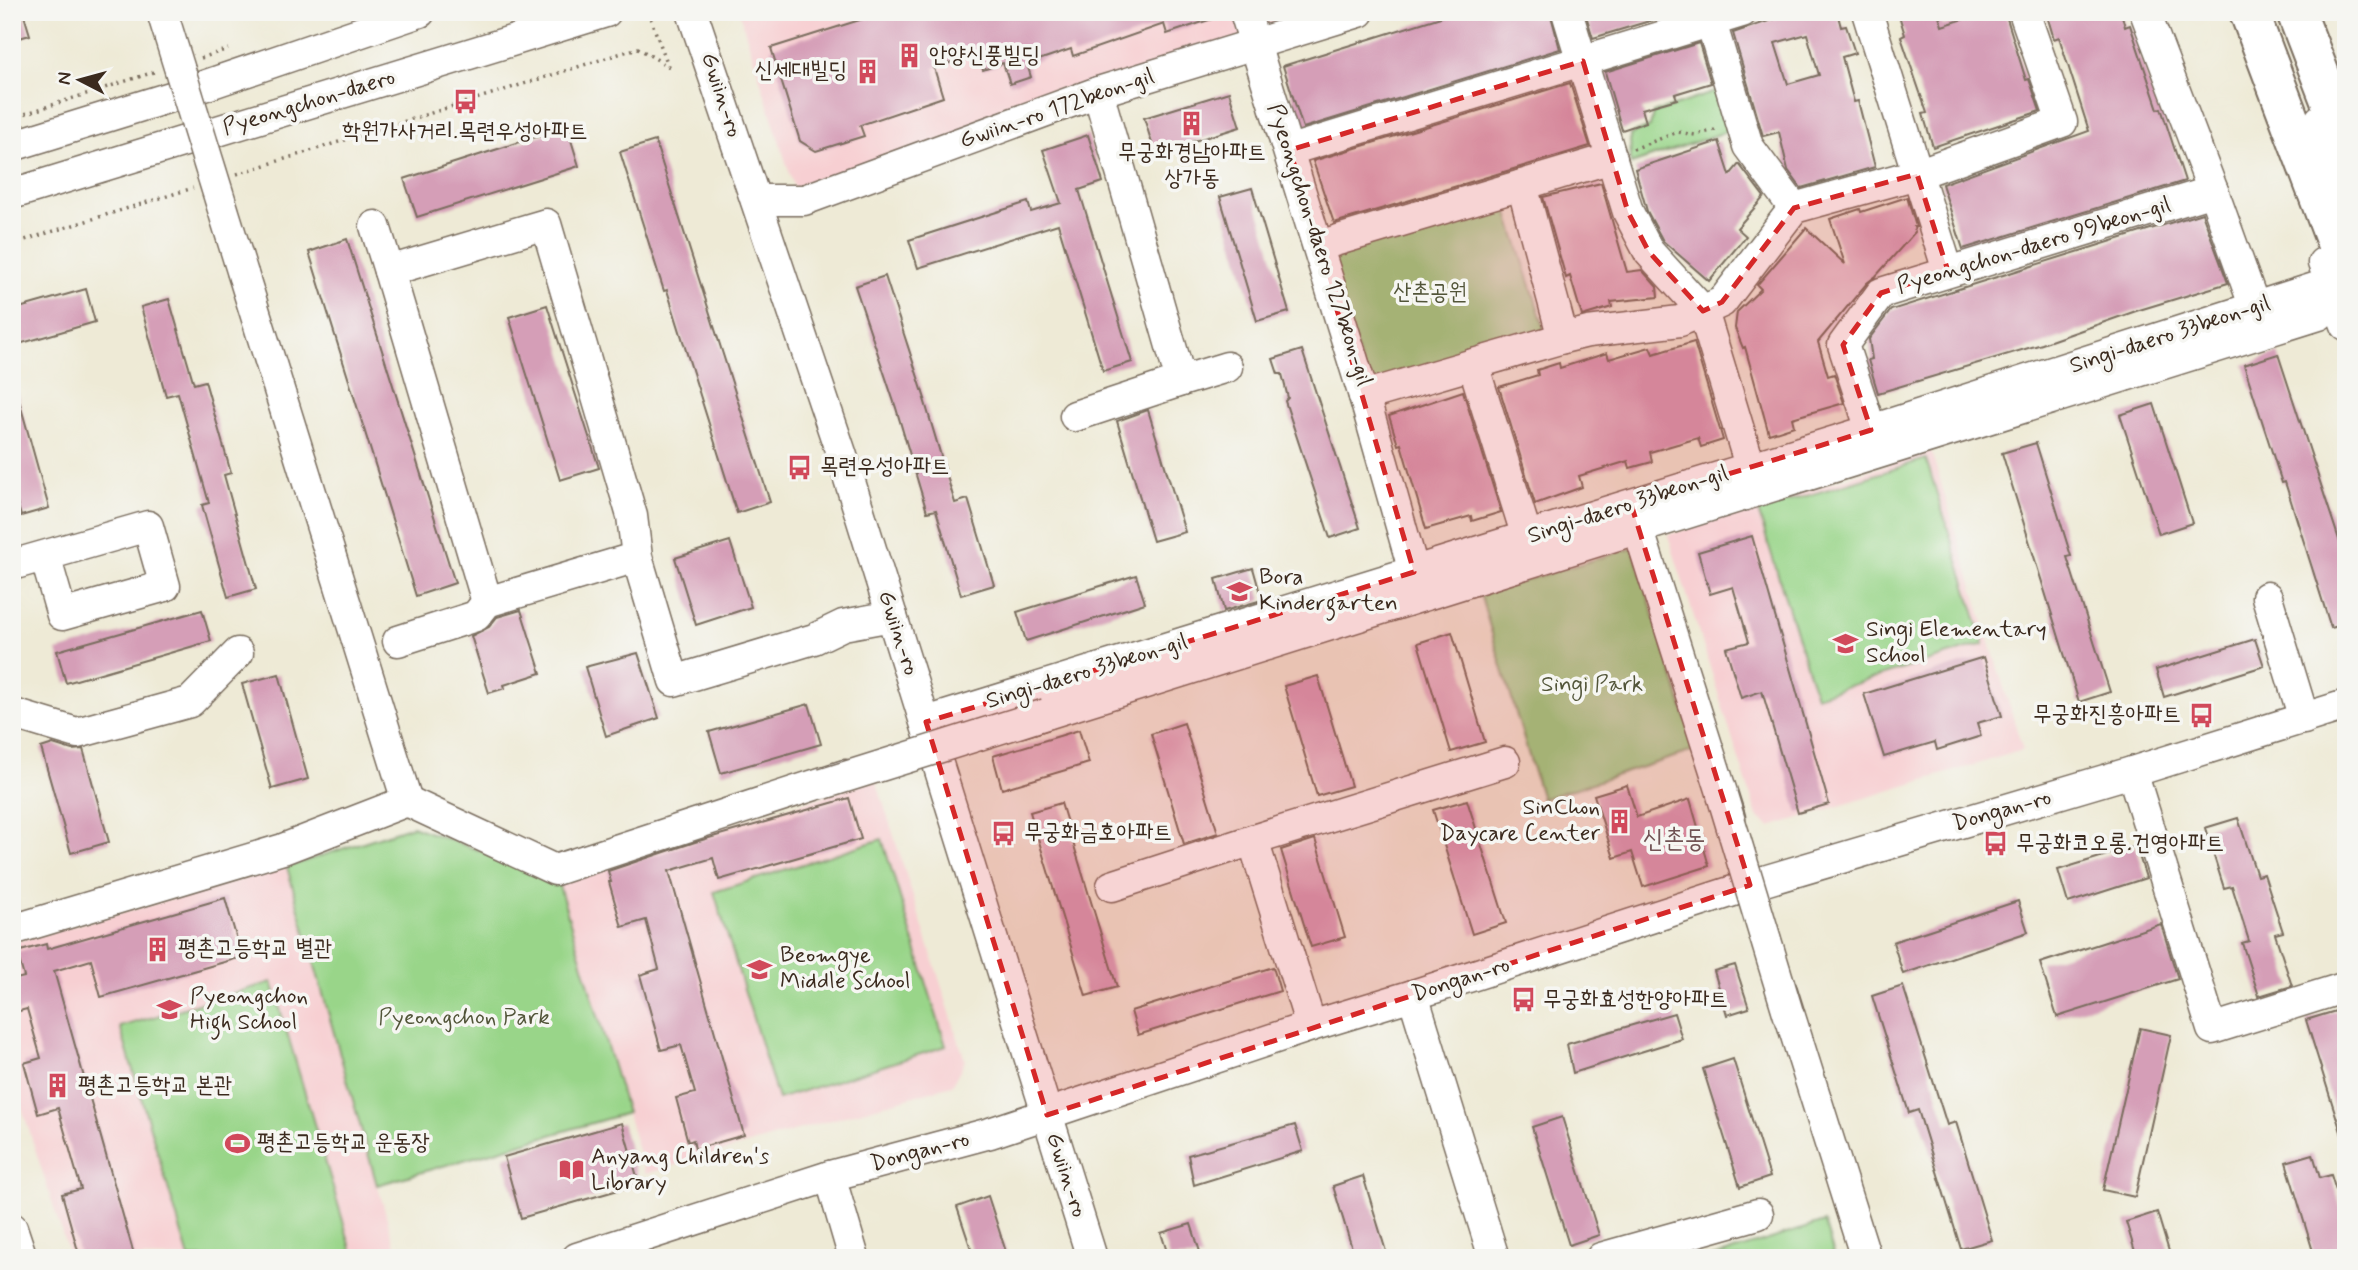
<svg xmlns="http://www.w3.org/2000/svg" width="2358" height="1270" viewBox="0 0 2358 1270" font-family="Mynerve,'Poor Story',sans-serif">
<rect width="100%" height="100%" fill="#f6f6f2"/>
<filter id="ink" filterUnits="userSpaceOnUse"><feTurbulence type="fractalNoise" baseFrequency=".0143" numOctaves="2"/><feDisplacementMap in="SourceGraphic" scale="14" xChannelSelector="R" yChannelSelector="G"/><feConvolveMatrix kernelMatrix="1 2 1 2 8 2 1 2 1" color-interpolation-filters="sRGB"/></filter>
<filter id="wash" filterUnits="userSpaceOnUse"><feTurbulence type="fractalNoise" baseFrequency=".00686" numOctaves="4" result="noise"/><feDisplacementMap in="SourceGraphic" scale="28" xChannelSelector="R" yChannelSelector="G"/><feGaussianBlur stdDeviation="1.57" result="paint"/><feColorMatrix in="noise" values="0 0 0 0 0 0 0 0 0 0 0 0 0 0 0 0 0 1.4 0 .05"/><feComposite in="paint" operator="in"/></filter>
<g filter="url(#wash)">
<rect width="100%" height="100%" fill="#eeead6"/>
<!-- built -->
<g fill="#f7cfd2">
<path d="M739,12H1342L794,188Z"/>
<path d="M1931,451L2023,750L1770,827L1757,816L1668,535Z"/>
<path d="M876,780L965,1060L952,1085L645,1174L557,879Z"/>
<path d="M287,867L398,1257L70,1258L12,1077V943Z"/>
</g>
<!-- green -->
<g fill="#99d589" stroke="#6a8054" stroke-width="2">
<path d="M1718,91L1731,130L1631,164L1630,135L1650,127L1653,113Z"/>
<path d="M1502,195L1545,330L1369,387L1325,253Z"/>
<path d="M1926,459L1984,644L1816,696L1758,511Z"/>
<path d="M1633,548L1696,750L1542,799L1480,594Z"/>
<path d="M412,826L557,879L627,1113L377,1185L287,867Z"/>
<path d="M882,839L946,1046L778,1099L714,892Z"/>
<path d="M272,982L354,1258H189L120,1027Z"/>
<path d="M1824,1222L1835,1258H1711Z"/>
</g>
<g id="blocks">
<!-- building -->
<g fill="#d59eb7" fill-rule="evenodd">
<path d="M12,12H23L30,35L12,40Z"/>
<path d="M885,12H1224V15L1167,34L1164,24L1073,56L1071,49L1027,64L1031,77L1010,84L1003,63L983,70L978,54L934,68L943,97L860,125L864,136L816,151L800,141L771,48Z"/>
<path d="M1448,12H1550L1560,49L1303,128L1283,66L1441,17L1440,15Z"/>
<path d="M1585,12H1665L1666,16L1593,38Z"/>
<path d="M1795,12H1837L1841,27L1846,26L1855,53L1842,57L1854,102L1858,101L1875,167L1801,188L1788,170L1779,132L1763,136L1733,33ZM1807,34L1819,75L1788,84L1775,43Z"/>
<path d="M1898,12H1938L1942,26L1986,12H2005L2026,80L2029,79L2040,111L1933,147L1923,114L1927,113L1901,37L1905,35Z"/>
<path d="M2046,12H2121L2125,27L2130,25L2158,109L2161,108L2185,181L1963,249L1942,184L2089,131L2059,37L2054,39Z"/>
<path d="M1699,43L1711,83L1675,94L1677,99L1642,109L1646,122L1622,130L1605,72Z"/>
<path d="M1570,83L1590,146L1334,223L1313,161Z"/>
<path d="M1229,92L1240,127L1155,153L1144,118Z"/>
<path d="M567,127L579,166L417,217L404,179Z"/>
<path d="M1088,135L1103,182L1079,190L1132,362L1103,371L1058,224L918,268L909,240L1028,202L1031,212L1061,203L1043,150Z"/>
<path d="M655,141L770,502L737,513L667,290L664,291L620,152Z"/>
<path d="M1719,141L1730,175L1739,164L1764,197L1737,228L1746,236L1709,281L1663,241L1647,211L1635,169Z"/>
<path d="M1601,183L1627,272L1642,270L1657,287L1658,297L1611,302L1612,307L1582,316L1570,276L1566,278L1543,197Z"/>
<path d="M1252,188L1289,312L1257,321L1220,197Z"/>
<path d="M1907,197L1916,227H1914L1915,232L1876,276L1867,283L1818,342L1828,376L1834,374L1844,403L1792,418L1794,426L1769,434L1745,347L1743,348L1735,328L1737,312L1761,289L1757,285L1806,228L1845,264L1830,219L1860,209L1861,212Z"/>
<path d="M2202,213L2228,283L2136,311L2042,344L1878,393L1868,360L1872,359L1869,339L1891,310Z"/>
<path d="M347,239L455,583L416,596L309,252Z"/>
<path d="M885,276L925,399H924L955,503L968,499L994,585L961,595L936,510L927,512L896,408L855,286Z"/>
<path d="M86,289L95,322L12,346V310Z"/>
<path d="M169,299L194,384L205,381L231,473L224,475L256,589L228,597L202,505L209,503L178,393L166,396L141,307Z"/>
<path d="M547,305L599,468L560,480L509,317Z"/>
<path d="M1694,342L1723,440L1701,447L1698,438L1650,452L1652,462L1630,468L1628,461L1579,476L1582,487L1535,504L1499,387L1538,375L1537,370L1559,363L1560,368L1607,353L1609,359L1650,347L1653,354Z"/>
<path d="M1302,350L1360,528L1330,538L1285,401L1288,398L1282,374H1278L1273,359Z"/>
<path d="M2278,354L2346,561V624L2331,628L2285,482L2282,483L2244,365Z"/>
<path d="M1463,391L1501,512L1472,521L1471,516L1426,529L1401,444L1398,445L1389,416Z"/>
<path d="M17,393L49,508L21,516L12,486V394Z"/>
<path d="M2154,404L2192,523L2159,534L2120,415Z"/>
<path d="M1148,410L1185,532L1153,541L1117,421Z"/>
<path d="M2036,443L2071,556L2067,557L2110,692L2079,702L2002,453Z"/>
<path d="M1752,536L1829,804L1798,813L1762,691L1741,698L1726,648L1749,642L1733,587L1710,594L1698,552Z"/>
<path d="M730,541L751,607L696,625L675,558Z"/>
<path d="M1253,568L1262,600L1224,611L1216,579Z"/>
<path d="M1136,575L1145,603L1026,641L1017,612Z"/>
<path d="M202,610L211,641L66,683L57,651Z"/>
<path d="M521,610L541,673L504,685L505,688L489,693L471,636L489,627L497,617Z"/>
<path d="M1452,632L1485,742L1451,752L1418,643Z"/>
<path d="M2255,639L2264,666L2164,697L2156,670Z"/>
<path d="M638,653L659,718L606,736L585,667Z"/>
<path d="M1984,657L2002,716L1977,723L1981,736L1937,750L1935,742L1884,757L1864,694Z"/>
<path d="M279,674L308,779L272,789L242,684Z"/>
<path d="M1318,676L1351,786L1317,796L1284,686Z"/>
<path d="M809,704L821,744L721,773L709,732Z"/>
<path d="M1184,723L1218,833L1184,844L1151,734Z"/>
<path d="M1079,730L1089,763L1002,789L993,756Z"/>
<path d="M53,744L72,750L83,749L109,842L71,853L41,748Z"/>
<path d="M1627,785L1637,817L1690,799L1709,866L1643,887L1632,852L1614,858L1594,795Z"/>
<path d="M849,798L861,839L719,880L713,858L669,871L744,1135L695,1149L693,1140L688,1142L676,1098L695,1093L681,1045L661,1050L640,975L659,969L646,920L622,927L609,882H611L608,871L695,842Z"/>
<path d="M1467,800L1506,923L1472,934L1433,810Z"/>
<path d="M1061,803L1117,987L1086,996L1030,812Z"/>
<path d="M2238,818L2257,876L2264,874L2283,932L2275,934L2292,986L2259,996L2242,943L2249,941L2232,886L2224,888L2205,828Z"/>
<path d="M1315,839L1345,937L1311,947L1281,850Z"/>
<path d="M2136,846L2146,878L2068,903L2058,870Z"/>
<path d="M225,898L242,957L101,997L91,960L54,971L135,1258H80L62,1194L81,1189L58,1108L38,1114L24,1063L41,1058L27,1009L12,1013V980L24,977L17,952L46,944L47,949Z"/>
<path d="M2018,901L2028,932L1903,974L1893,942Z"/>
<path d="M2161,924L2178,979L2057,1017L2040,963Z"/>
<path d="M1735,965L1749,1008L1727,1015L1714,971Z"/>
<path d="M1273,967L1280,991L1138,1035L1131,1011Z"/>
<path d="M1903,986L1947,1125L1956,1122L1992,1240L1961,1249L1918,1110L1909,1113L1872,996Z"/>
<path d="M2339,1010L2346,1033V1135H2342L2306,1020Z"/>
<path d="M1674,1013L1682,1039L1573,1073L1567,1044Z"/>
<path d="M2140,1028L2171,1035L2135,1197L2103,1190Z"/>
<path d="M1733,1059L1770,1177L1740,1187L1703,1069Z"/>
<path d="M1562,1117L1599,1235L1569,1245L1532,1127Z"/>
<path d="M622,1123L639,1184L521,1218L504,1157Z"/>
<path d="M1295,1125L1303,1151L1194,1185L1188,1155Z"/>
<path d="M2313,1154L2320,1178L2331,1175L2346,1223V1258H2315L2286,1162Z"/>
<path d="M1363,1176L1388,1258H1355L1333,1186Z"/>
<path d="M988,1196L1008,1258H974L957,1207Z"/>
<path d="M2157,1212L2171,1258H2137L2126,1222Z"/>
<path d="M1191,1224L1202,1258H1169L1161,1233Z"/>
</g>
</g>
</g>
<g filter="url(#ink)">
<use href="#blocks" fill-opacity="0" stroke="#7a6d5e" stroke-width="2"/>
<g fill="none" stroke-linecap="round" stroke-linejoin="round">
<defs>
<g id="minor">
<path d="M692,12L841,453L1092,1258"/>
<path d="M1245,12L1364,396L1414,572"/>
<path d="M1567,12L1628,212L1649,252L1703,311L1750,466"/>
<path d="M1867,12L1948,271"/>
<path d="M2145,12L2213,191L2255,308"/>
<path d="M1711,22L1748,146L1794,208"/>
<path d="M2320,120L2346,185"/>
<path d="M12,146L177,95L420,12"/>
<path d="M1290,150L1742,12"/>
<path d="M1522,185L1563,338"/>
<path d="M12,194L606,12"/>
<path d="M756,200H804L1098,92L1359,12"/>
<path d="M375,226L389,271"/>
<path d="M1318,246L1612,158"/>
<path d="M2323,263L2346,325"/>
<path d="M243,274L407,801"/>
<path d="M1473,364L1527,537"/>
<path d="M1181,381L1227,367"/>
<path d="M1364,396L1563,338L1588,332L1680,321L1722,302L1794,208L1917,174L2062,122L2024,12"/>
<path d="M1075,416L1181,381L1098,92"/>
<path d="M1871,430L1843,345L1881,293L2213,191"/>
<path d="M1633,512L1730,818"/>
<path d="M637,557L487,602L389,271L546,224L632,516L637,557L674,681L814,639L843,625L892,616"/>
<path d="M12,565L148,526L165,586L62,615L45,556"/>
<path d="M2267,597L2304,719"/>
<path d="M398,641L476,616L487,602"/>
<path d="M14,714L77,733L190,702L238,653"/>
<path d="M926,722L1871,430L2330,283"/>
<path d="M1021,722L2319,315"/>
<path d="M2132,772L2212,1029L2346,987"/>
<path d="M1253,840L1311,1026"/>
<path d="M1112,886L1253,840L1505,762"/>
<path d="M12,930L283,849L407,801L555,870L845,775"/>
<path d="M1782,991L1866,1258"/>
<path d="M1413,995L1494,1258"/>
<path d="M830,1176L854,1258"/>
<path d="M12,1228L22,1258"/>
<path d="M577,1258L830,1176L990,1133L1311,1026L1413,995L1764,881L2132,772L2346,705"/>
<path d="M1601,1258L1758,1214"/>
</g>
<g id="highway">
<path d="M2249,12L2346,269"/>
<path d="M2296,12L2346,142"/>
</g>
</defs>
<!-- minor casing -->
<use href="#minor" stroke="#7a6d5e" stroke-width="33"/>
<!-- highway casing -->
<use href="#highway" stroke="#7a6d5e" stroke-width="42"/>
<!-- path -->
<g stroke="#7a6d5e" stroke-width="3.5" stroke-dasharray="2 5" stroke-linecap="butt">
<path d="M648,12L668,65"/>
<path d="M201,58L228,49"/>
<path d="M12,118L157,71"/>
<path d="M1633,149L1678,132L1695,135L1715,130L1717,126"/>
<path d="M237,174L638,48L669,67"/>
<path d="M12,244L193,188"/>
</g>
<!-- minor -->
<use href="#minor" stroke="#fff" stroke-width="30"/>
<!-- highway -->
<use href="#highway" stroke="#fff" stroke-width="38"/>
<defs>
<g id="minor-bridge">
<path d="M162,12L243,274"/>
<path d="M823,784L1046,714"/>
<path d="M1722,795L1789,1016"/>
</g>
</defs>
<!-- minor-bridge casing -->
<use href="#minor-bridge" stroke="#7a6d5e" stroke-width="33" stroke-linecap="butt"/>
<!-- minor-bridge -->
<use href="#minor-bridge" stroke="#fff" stroke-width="30"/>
</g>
</g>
<!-- marked area -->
<path fill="#d62828" fill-opacity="0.2" stroke="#d62828" stroke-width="5" stroke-dasharray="14 9" stroke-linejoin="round" d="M1583,61L1628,212L1649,252L1703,311L1722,302L1794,208L1917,174L1948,271L1881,293L1843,345L1871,430L1631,504L1750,885L1047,1115L926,722L1414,572L1290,150Z"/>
<!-- icons -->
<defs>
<symbol id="building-bare" viewBox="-9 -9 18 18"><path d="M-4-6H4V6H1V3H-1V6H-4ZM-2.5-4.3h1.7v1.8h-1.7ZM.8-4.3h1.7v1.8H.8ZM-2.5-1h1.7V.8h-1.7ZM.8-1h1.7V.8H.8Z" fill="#d1495b" stroke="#f6f6f2" stroke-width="2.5" paint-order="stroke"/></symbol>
<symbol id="bus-bare" viewBox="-9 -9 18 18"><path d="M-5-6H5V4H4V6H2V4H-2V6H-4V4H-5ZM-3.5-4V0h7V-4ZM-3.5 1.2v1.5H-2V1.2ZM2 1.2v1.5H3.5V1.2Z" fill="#d1495b" stroke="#f6f6f2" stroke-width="2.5" paint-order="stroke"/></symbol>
<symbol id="school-bare" viewBox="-9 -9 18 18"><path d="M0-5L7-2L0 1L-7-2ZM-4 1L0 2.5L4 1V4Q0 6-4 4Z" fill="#d1495b" stroke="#f6f6f2" stroke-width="2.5" paint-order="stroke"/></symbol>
<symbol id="stadium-bare" viewBox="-9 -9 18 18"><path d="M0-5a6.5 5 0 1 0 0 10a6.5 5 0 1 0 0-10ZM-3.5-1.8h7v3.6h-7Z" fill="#d1495b" stroke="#f6f6f2" stroke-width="2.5" paint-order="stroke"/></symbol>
<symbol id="library-bare" viewBox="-9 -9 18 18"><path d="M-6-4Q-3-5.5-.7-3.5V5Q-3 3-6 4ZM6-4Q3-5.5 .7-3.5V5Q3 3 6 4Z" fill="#d1495b" stroke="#f6f6f2" stroke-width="2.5" paint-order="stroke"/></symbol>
</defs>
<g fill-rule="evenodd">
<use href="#building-bare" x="892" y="38" width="35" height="35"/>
<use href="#building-bare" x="850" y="54" width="35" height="35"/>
<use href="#bus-bare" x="448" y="84" width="35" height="35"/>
<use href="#building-bare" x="1174" y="106" width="35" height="35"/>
<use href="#bus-bare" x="782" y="450" width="35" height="35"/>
<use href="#school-bare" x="1222" y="574" width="35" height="35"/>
<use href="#school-bare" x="1828" y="626" width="35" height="35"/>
<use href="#bus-bare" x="2184" y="698" width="35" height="35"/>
<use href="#building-bare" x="1602" y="804" width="35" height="35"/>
<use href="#bus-bare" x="986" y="816" width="35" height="35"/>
<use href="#bus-bare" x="1978" y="826" width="35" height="35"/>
<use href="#building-bare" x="140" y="932" width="35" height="35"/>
<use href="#school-bare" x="742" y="952" width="35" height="35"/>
<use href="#bus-bare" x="1506" y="982" width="35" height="35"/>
<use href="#school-bare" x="152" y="992" width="35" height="35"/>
<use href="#building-bare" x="40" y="1068" width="35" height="35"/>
<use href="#stadium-bare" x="220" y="1126" width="35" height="35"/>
<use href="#library-bare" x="554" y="1152" width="35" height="35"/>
</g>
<g text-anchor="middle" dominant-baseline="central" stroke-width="7" stroke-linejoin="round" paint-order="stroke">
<!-- poi labels -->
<g font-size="23" fill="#3b2a1e" stroke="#f6f6f2" text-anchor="start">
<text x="929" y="56">안양신풍빌딩</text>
<text x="847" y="71" text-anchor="end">신세대빌딩</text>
<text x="465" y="132" text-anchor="middle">학원가사거리.목련우성아파트</text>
<text x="1192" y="153" text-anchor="middle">무궁화경남아파트<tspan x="1192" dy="26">상가동</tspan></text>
<text x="820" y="467">목련우성아파트</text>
<text x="1259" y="578">Bora<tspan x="1259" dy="26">Kindergarten</tspan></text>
<text x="1866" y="630">Singi Elementary<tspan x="1866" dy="26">School</tspan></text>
<text x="2181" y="715" text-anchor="end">무궁화진흥아파트</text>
<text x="1600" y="808" text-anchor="end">SinChon<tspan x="1600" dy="26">Daycare Center</tspan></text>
<text x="1024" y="833">무궁화금호아파트</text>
<text x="2016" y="844">무궁화코오롱.건영아파트</text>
<text x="178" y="949">평촌고등학교 별관</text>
<text x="780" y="956">Beomgye<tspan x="780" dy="26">Middle School</tspan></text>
<text x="190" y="997">Pyeongchon<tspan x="190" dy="26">High School</tspan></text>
<text x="1543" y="1000">무궁화효성한양아파트</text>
<text x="78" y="1086">평촌고등학교 본관</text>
<text x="257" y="1143">평촌고등학교 운동장</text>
<text x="591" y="1157">Anyang Children's<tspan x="591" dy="26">Library</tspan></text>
</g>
<!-- street labels -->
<g font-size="23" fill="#3b2a1e" stroke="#f6f6f2">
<text transform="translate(721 95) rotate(72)">Gwiin-ro</text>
<text transform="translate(309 103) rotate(-17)">Pyeongchon-daero</text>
<text transform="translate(1057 109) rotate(-19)">Gwiin-ro 172beon-gil</text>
<text transform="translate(1319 245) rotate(72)">Pyeongchon-daero 127beon-gil</text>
<text transform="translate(2034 246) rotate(-17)">Pyeongchon-daero 99beon-gil</text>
<text transform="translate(2170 335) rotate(-18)">Singi-daero 33beon-gil</text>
<text transform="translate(1628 505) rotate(-18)">Singi-daero 33beon-gil</text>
<text transform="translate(898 633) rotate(72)">Gwiin-ro</text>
<text transform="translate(1087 672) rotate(-17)">Singi-daero 33beon-gil</text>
<text transform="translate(2002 811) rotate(-16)">Dongan-ro</text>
<text transform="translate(1461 980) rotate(-18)">Dongan-ro</text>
<text transform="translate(920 1152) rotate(-15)">Dongan-ro</text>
<text transform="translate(1066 1175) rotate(72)">Gwiin-ro</text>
</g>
<!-- park labels -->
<g font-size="23" fill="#525539" stroke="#f6f6f2">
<text x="1430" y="293">산촌공원</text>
<text x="1592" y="685">Singi Park</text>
<text x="464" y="1018">Pyeongchon Park</text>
</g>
<!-- quarter labels -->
<g font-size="26" fill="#715354" stroke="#f6f6f2">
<text x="1674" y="840">신촌동</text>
</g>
</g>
<!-- margin -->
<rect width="2358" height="1270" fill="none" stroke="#f6f6f2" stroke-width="42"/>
<!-- north arrow -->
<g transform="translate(80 80) rotate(276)" stroke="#f6f6f2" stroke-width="5" paint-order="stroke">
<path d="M0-5L12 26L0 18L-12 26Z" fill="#3b2a1e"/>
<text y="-10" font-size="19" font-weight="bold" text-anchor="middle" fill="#3b2a1e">N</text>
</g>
</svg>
